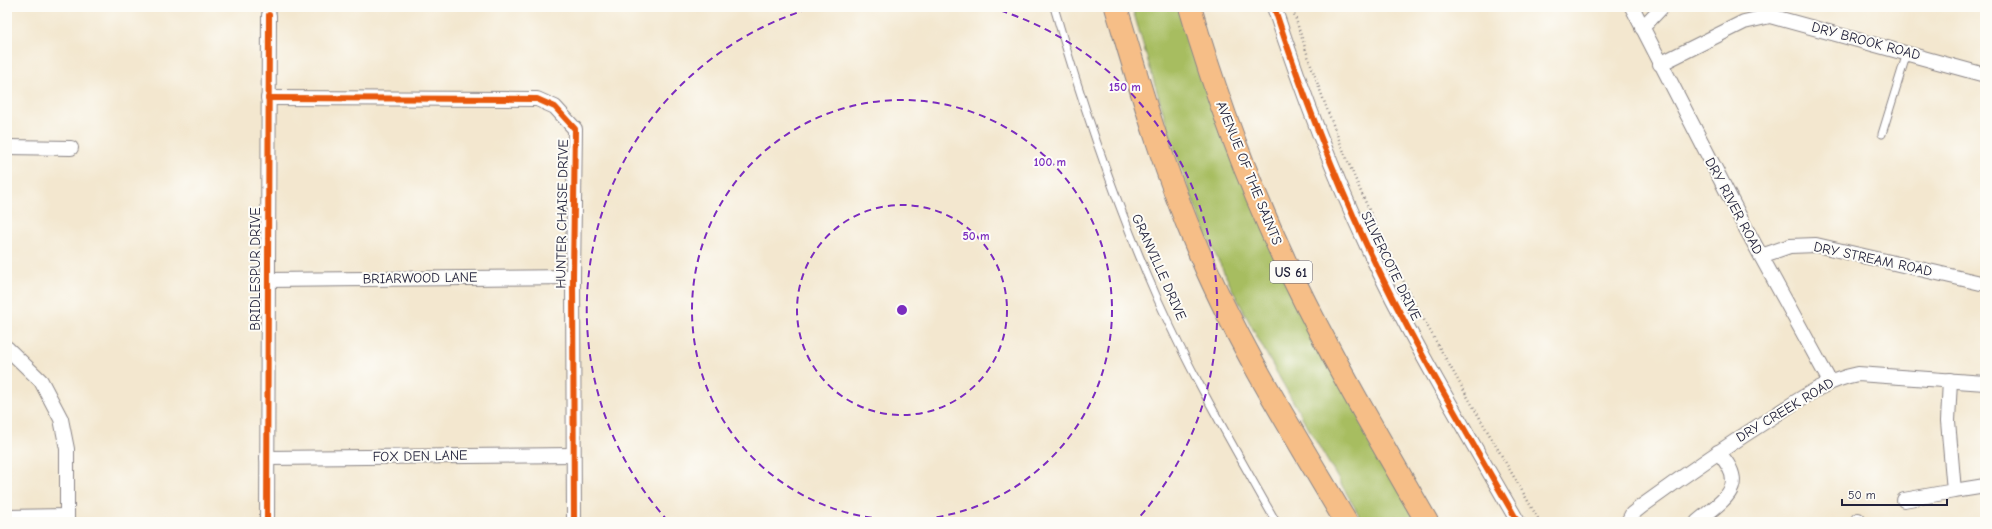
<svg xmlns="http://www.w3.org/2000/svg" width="1992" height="529" viewBox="0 0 1992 529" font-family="'Comic Neue',sans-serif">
<rect width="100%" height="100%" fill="#fdfcf7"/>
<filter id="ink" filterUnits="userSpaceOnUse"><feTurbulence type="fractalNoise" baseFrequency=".025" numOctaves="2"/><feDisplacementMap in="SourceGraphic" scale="8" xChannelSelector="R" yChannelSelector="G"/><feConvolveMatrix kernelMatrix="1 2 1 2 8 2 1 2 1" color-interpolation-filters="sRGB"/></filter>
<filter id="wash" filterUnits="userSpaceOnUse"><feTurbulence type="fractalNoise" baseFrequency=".012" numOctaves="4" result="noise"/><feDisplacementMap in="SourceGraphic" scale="16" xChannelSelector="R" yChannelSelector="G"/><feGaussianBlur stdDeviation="0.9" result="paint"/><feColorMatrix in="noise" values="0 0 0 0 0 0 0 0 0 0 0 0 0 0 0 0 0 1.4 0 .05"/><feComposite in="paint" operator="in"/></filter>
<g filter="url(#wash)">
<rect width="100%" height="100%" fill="#f3e7cf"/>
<!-- green -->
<path fill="#a7bd61" stroke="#64704e" d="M1132,7H1178L1222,137L1416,522H1363C1313,435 1260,349 1217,258C1180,178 1157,91 1132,7Z"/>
</g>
<g filter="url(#ink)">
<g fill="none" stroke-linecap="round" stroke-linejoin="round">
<defs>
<g id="lane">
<path d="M1054,7C1083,107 1116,205 1158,300C1192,376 1235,449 1276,522"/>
<path d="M1882,134L1907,53"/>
</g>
<g id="street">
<path d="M1274,7C1301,89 1331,169 1367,246C1411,341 1466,431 1518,522"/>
<path d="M1632,7L1744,225L1830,382"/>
<path d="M1642,28L1662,7"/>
<path d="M1660,64L1744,22L1770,16L1985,75"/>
<path d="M268,98L537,99L555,107L575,129L573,277L574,522"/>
<path d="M7,147L71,148"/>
<path d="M1761,256L1790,246L1816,245L1985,284"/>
<path d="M267,280L573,277"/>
<path d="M7,348L41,381L61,419L67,449V522"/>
<path d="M267,458L573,455"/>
<path d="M1954,491L1985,486"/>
<path d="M1904,500L1954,491L1948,421L1950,380"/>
<path d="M7,517L67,516"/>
<path d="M267,522L269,15"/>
<path d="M1628,522L1632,514L1642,506C1686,474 1731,443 1777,414C1803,397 1827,380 1858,374L1985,383"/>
<path d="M1697,522C1725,498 1750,487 1718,452"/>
<path d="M1857,522L1858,520"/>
</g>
<g id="highway">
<path d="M1116,7C1140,87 1163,168 1196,245C1236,342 1293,432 1346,522"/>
<path d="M1190,7C1217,100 1251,191 1293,278C1333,361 1381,442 1427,522"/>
</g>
</defs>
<!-- lane casing -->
<use href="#lane" stroke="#8a8485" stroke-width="9"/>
<!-- street casing -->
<use href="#street" stroke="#8a8485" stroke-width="16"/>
<!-- highway casing -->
<use href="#highway" stroke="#8a8485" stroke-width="24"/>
<!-- path -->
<path stroke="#8a8485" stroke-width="2.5" stroke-dasharray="1 3" stroke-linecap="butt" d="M1292,7C1325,114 1369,219 1423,318C1461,387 1501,454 1540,522"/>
<!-- lane -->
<use href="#lane" stroke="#fff" stroke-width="7"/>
<!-- street -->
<use href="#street" stroke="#fff" stroke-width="14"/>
<!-- highway -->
<use href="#highway" stroke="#f6be87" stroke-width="22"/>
<defs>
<g id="cycleway">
<path d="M1274,7C1301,89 1331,169 1367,246C1411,341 1466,431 1518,522"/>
<path d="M268,98L537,99L555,107L575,129L573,277L574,522"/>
<path d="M267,522L269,15"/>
</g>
</defs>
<!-- cycleway casing -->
<use href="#cycleway" stroke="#fdfcf7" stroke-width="8"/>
<!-- cycleway -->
<use href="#cycleway" stroke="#e8590c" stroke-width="6"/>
</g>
</g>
<!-- distance rings -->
<g fill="none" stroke="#7b2cbf" stroke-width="2" stroke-dasharray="7 5">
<circle cx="902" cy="310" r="105"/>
<circle cx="902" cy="310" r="210"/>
<path d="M668 521A315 315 0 0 1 815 7M989 7A315 315 0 0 1 1136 521"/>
</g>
<g text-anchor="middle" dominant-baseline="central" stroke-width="4" stroke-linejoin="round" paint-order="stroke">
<!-- shield labels -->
<rect fill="#fdfcf7" stroke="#646373" stroke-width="1" x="1270" y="261" width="42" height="22" rx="3"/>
<g font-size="13" font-weight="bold" fill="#22223b">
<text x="1291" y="272">US 61</text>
</g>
<!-- street labels -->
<g font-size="14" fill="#22223b" stroke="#fdfcf7">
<text transform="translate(1866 41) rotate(15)">DRY BROOK ROAD</text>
<text transform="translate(1249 173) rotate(68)">AVENUE OF THE SAINTS</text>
<text transform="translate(1734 206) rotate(62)">DRY RIVER ROAD</text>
<text transform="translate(562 214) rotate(-89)">HUNTER CHAISE DRIVE</text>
<text transform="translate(1873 259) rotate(12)">DRY STREAM ROAD</text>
<text transform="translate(1391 266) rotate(64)">SILVERCOTE DRIVE</text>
<text transform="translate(1159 267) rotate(66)">GRANVILLE DRIVE</text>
<text transform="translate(255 269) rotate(-90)">BRIDLESPUR DRIVE</text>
<text transform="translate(420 278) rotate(-1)">BRIARWOOD LANE</text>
<text transform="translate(1785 410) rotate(-31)">DRY CREEK ROAD</text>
<text transform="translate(420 456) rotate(-1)">FOX DEN LANE</text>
</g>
</g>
<circle cx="902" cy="310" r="6" fill="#7b2cbf" stroke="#fdfcf7" stroke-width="2"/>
<g font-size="12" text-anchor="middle" font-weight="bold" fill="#7b2cbf" stroke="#fdfcf7" stroke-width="4" stroke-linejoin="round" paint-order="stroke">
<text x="1125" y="91">150 m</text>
<text x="1050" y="166">100 m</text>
<text x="976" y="240">50 m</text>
</g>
<!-- margin -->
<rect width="1992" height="529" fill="none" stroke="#fdfcf7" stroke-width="24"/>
<!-- scale -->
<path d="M1842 499v6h105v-6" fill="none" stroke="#22223b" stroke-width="2"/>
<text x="1848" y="499" font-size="12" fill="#22223b" stroke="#fdfcf7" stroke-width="3" paint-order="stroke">50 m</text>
</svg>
